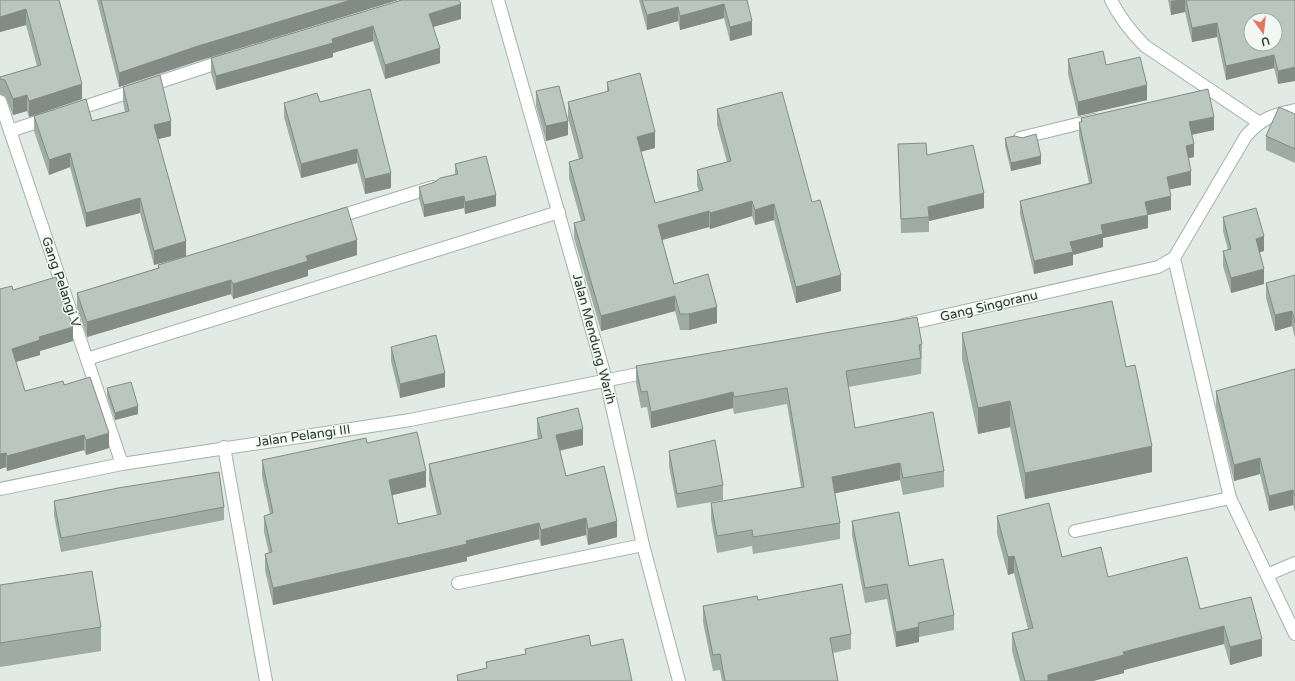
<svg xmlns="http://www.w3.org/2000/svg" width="1295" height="681" viewBox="0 0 1295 681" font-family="'Varela Round',sans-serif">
<rect width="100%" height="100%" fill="#e1eae5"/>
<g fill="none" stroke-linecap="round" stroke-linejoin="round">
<defs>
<g id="service">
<path d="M1075,531L1230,498"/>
<path d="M458,583L643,545"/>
</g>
<g id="minor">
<path d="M498,0L606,380L643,545L679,681"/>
<path d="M1111,0C1120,18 1131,32 1145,46L1258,122"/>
<path d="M0,101L122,464"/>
<path d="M72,111L226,60"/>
<path d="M10,131L49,118"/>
<path d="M1020,138L1094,120"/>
<path d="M334,218L433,187"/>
<path d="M1174,258L1230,498L1295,634"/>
<path d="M903,325L1158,267L1174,258L1246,136C1262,118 1272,115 1295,110"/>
<path d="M87,359L559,212"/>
<path d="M224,447L266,681"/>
<path d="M0,489L122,464L410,420L653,371"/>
<path d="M1267,575L1295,563"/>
</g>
</defs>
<!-- service casing -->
<use href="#service" stroke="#a4b1ab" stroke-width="14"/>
<!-- minor casing -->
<use href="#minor" stroke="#a4b1ab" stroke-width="14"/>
<!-- service -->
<use href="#service" stroke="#fff" stroke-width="12"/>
<!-- minor -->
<use href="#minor" stroke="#fff" stroke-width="12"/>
</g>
<!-- wall -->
<g fill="#9faba5">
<path d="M0,0H59L82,99L29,117L27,111L13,115L5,96L0,95V77L37,66L26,25L0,32Z"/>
<path d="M97,0H398L198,61L119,87Z"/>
<path d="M402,0L461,19L433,27L440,63L385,79L373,41L333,53V57L216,90L211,73V58Z"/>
<path d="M639,0H747L752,35L730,41L724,18L680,30L678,21L647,30Z"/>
<path d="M1168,0H1295L1278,84L1274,68L1226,80L1217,37L1192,42L1185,12L1171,15Z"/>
<path d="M1068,59L1106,65L1147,100L1078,116L1068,74Z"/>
<path d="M607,82L655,148L641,151L655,203L699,191L697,186V170L727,162L717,125V109L812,202L841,291L796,303L774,220L755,225L752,216L710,229L709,227L662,240L674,284L717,323L689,330H680L675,311L601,331L574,238V223L581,221L569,178V162L579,159L568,118V102L607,92Z"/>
<path d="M123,87L171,136L158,139L186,256L154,265L140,213L86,227L70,167L49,175L34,131V116L92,121L125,112L123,102Z"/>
<path d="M536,91L568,135L546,141L536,106Z"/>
<path d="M320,102L391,188L365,194L357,163L301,178L284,117V103Z"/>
<path d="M1295,114V173V163L1266,150V136Z"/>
<path d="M1081,118L1214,130L1192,135L1194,157L1189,158L1191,185L1170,189L1171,210L1148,215V228L1103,238V247L1073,255V265L1034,274L1020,214V201L1089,183L1079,136V122H1081Z"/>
<path d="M1005,138L1041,164L1011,171L1005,146Z"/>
<path d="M898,144L927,155L984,208L929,221V232L901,233Z"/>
<path d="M455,164L496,206L465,214L464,208L424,217L419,199V187L435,182L455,174Z"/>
<path d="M1223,217L1264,251L1260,252L1264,284L1231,293L1223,266V251L1228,250L1223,231Z"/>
<path d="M357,255L308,270V276L233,299L231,294L87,337L77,307V293L158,268V265Z"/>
<path d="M1295,275V338L1292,326L1275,331L1266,298V283Z"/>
<path d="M0,289L13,290L73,341L40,351V355L16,362L25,391L64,385L109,448L86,455L84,450L7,471L6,467L0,469Z"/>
<path d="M962,333L1126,367L1152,472L1025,499L1010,427L978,434L962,359Z"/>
<path d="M922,344L921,374L848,387L855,428L944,471V487L903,495L900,480L835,493L840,523V539L753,554L752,546L717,553L711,519V503L801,487L787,404L734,414L733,408L651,428L647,407L641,408L636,383V366Z"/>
<path d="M391,347L445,387L400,398L391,361Z"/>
<path d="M1295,369V512L1293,505L1269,511L1260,474L1234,481L1216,407V391Z"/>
<path d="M107,388L138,414L115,420L107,396Z"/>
<path d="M537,418L583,445L560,451L566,476L617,537L588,545L586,535L541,546L539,539L467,557V561L273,605L265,570V554L269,553L264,532V516L270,514L262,476V460L367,443L426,487L392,495L398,524L437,515L429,480V464L538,439L537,434Z"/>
<path d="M669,451L723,485V500L677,508L669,466Z"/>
<path d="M54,501L224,507V520L61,552L54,515Z"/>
<path d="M997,516L1062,557L1108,577L1200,609L1251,597L1262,656L1230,665L1224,644L1124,670V673L1093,681H1020L1012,651V633L1028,629L1014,573L1008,575L997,534Z"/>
<path d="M852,521L909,566L954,615V630L919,637V642L896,647L887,599L865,603L852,535Z"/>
<path d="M0,585L101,627V651L0,667Z"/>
<path d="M758,600L851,634V649L833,653L838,681H722L720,670L713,671L703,622V606Z"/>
<path d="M591,646L632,681H457V675L486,668V662L525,654V649Z"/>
</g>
<!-- shaded-wall -->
<g fill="#828b86">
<path d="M351,0H398L198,61L119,87V73L198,46Z"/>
<path d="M1177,0H1185V12L1171,15V1Z"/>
<path d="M461,4V19L429,28V14Z"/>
<path d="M724,4V18L680,30V16Z"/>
<path d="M678,7V21L647,30V15Z"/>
<path d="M26,9V25L0,32V17Z"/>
<path d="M752,21V35L730,41V27Z"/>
<path d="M1217,23V37L1192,42V28Z"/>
<path d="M373,26V41L333,53V57L216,90V76L332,39Z"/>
<path d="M440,48V63L385,79V65Z"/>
<path d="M1274,55V68L1226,80V66Z"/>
<path d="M1295,67V81L1278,84V71Z"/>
<path d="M82,84V99L29,117V101Z"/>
<path d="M1147,85V100L1078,116V102Z"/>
<path d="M27,95V111L13,115V99Z"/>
<path d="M1214,117V130L1189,135V122Z"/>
<path d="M171,121V136L154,140V125Z"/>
<path d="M568,121V135L546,141V126Z"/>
<path d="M655,132V148L637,153V137Z"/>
<path d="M1194,144V157L1186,159V146Z"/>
<path d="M357,149V163L301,178V164Z"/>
<path d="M70,153V167L49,175V160Z"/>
<path d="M1041,156V164L1011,171V163Z"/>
<path d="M1191,171V185L1167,190V177Z"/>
<path d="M391,173V188L365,194V179Z"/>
<path d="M984,193V208L929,221L928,207Z"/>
<path d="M496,195V206L465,214V202Z"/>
<path d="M464,196V208L424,217V205Z"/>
<path d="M1171,196V210L1148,215V228L1103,238V247L1073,255V265L1034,274V261L1145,202Z"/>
<path d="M140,198V213L86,227V213Z"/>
<path d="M752,201V216L710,229V213Z"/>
<path d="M774,204V220L755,225V210Z"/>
<path d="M709,211V227L658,241V225Z"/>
<path d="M1264,236V251L1256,253V239Z"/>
<path d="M357,240V255L308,270V276L233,299V284L306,256Z"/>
<path d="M186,241V256L154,265V251Z"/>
<path d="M1264,269V284L1231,293V278Z"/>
<path d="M841,275V291L796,303V287Z"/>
<path d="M231,280V294L87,337V322Z"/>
<path d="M675,296V311L601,331V316Z"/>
<path d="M717,307V323L689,330V314Z"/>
<path d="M1292,311V326L1275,331V315Z"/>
<path d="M73,327V341L40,351V355L12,363V349L39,337Z"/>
<path d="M445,373V387L400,398V384Z"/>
<path d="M733,392V408L651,428V412Z"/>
<path d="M1010,401V427L978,434V408Z"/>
<path d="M138,406V414L115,420V413Z"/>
<path d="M583,429V445L556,451V435Z"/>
<path d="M109,433V448L86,455V440Z"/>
<path d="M84,435V450L7,471V456Z"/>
<path d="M1152,446V472L1025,499V473Z"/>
<path d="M6,453V467L0,469V454Z"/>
<path d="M1260,458V474L1234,481V465Z"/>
<path d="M900,463V480L832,494V477Z"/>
<path d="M426,471V487L389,496V480Z"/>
<path d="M1293,490V505L1269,511V496Z"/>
<path d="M586,518V535L541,546V530Z"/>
<path d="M617,521V537L588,545V529Z"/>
<path d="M539,523V539L467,557V561L273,605V588Z"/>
<path d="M1014,556V573L1008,575V557Z"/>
<path d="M1224,626V644L1124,670V673L1093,681H1048V675L1123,652Z"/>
<path d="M919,627V642L896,647V632Z"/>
<path d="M1262,639V656L1230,665V647Z"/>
</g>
<!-- building -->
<g fill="#b9c7c0" stroke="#828b86" fill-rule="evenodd">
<path d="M0,0H59L82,84L29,101L27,95L13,99L5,80L0,79V77L41,65L26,9L0,17Z"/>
<path d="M101,0H351L198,46L119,73Z"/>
<path d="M402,0H459L461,4L429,14L440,48L385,65L373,26L332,39L333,43L216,76L211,58Z"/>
<path d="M642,0H747L752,21L730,27L724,4L680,16L678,7L647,15Z"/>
<path d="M1186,0H1295V67L1278,71L1274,55L1226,66L1217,23L1192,28ZM1251,20H1275V44H1251Z"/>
<path d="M1103,51L1106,65L1140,57L1147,85L1078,102L1068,59Z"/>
<path d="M640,73L655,132L637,137L655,203L703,190L697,170L731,161L717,109L782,92L812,202L820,200L841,275L796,287L774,204L755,210L752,201L710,213L709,211L658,225L674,284L708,274L717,307L689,314H680L675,296L601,316L574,223L585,220L569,162L583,158L568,102L609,91L607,82Z"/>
<path d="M160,75L171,121L154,125L186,241L154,251L140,198L86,213L70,153L49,160L34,116L86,99L92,121L129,111L123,87Z"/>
<path d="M559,86L568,121L546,126L536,91Z"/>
<path d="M370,89L391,173L365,179L357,149L301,164L284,103L317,93L320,102Z"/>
<path d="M1208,89L1214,117L1189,122L1194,144L1186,146L1191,171L1167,177L1171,196L1145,202L1148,215L1101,225L1103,234L1070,242L1073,252L1034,261L1020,201L1092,183L1079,122H1082L1081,118Z"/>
<path d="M1279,107L1295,114V149L1266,136Z"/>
<path d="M1036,134L1041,156L1011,163L1005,138L1015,136L1022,138Z"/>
<path d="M926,143L927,155L973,145L984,193L928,207L929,217L901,219L898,144Z"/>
<path d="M486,156L496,195L465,202L464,196L424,205L419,187L435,182L440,178L458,174L455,164Z"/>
<path d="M347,207L357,240L306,256L308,261L233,284L231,280L87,322L77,293L159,268L158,265Z"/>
<path d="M1256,208L1264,236L1256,239L1264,269L1231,278L1223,251L1231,249L1223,217Z"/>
<path d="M1295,275V323L1292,311L1275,315L1266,283Z"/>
<path d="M56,277L73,327L39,337L40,340L12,349L25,391L63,381L64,385L90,377L109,433L86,440L84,435L7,456L6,453L0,454V289L12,286L13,290Z"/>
<path d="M1112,301L1126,367L1135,365L1152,446L1025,473L1010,401L978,408L962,333Z"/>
<path d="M917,317L922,344L919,345L921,358L846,371L855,428L933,412L944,471L903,478L900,463L832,477L840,523L753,537L752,530L717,536L711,503L804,487L787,388L734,397L733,392L651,412L647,391L641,392L636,366Z"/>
<path d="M436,335L445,373L400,384L391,347Z"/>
<path d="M1295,369V496L1293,490L1269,496L1260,458L1234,465L1216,391Z"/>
<path d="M131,382L138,406L115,413L107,388Z"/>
<path d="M578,408L583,429L556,435L566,476L604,466L617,521L588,529L586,518L541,530L539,523L466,541L467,544L273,588L265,554L272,552L264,516L273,513L262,460L366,438L367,443L417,432L426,471L389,480L398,524L441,514L429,464L542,438L537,418Z"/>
<path d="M715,440L723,485L677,494L669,451Z"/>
<path d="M219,472L224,507L61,538L54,501L118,488Z"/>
<path d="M1049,503L1062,557L1101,547L1108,577L1187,557L1200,609L1251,597L1262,639L1230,647L1224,626L1123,652L1124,655L1048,675V681H1025L1012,633L1033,628L1014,556L1008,557L997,516Z"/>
<path d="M899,512L909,566L943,559L954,615L918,623L919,627L896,632L887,584L865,588L852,521Z"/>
<path d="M92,571L101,627L0,643V585Z"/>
<path d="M842,584L851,634L830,638L838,681H725L720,654L713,655L703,606L757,596L758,600Z"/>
<path d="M589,635L591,646L623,639L632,681H458L457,675L487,668L486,662L526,654L525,649Z"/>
</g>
<g text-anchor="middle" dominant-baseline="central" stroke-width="3" stroke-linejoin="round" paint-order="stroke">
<!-- street labels -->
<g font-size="13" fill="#233930" stroke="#f1f7f3">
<text transform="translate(61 282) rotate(71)">Gang Pelangi V</text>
<text transform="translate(989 306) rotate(-13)">Gang Singoranu</text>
<text transform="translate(594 339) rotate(75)">Jalan Mendung Warih</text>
<text transform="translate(303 436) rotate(-8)">Jalan Pelangi III</text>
</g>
</g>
<!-- north arrow -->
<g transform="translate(1263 32) rotate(165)"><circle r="19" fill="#f1f7f3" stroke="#9faba5"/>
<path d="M0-3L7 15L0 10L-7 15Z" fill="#e47564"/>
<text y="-6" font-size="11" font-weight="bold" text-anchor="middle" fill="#233930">U</text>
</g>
</svg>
